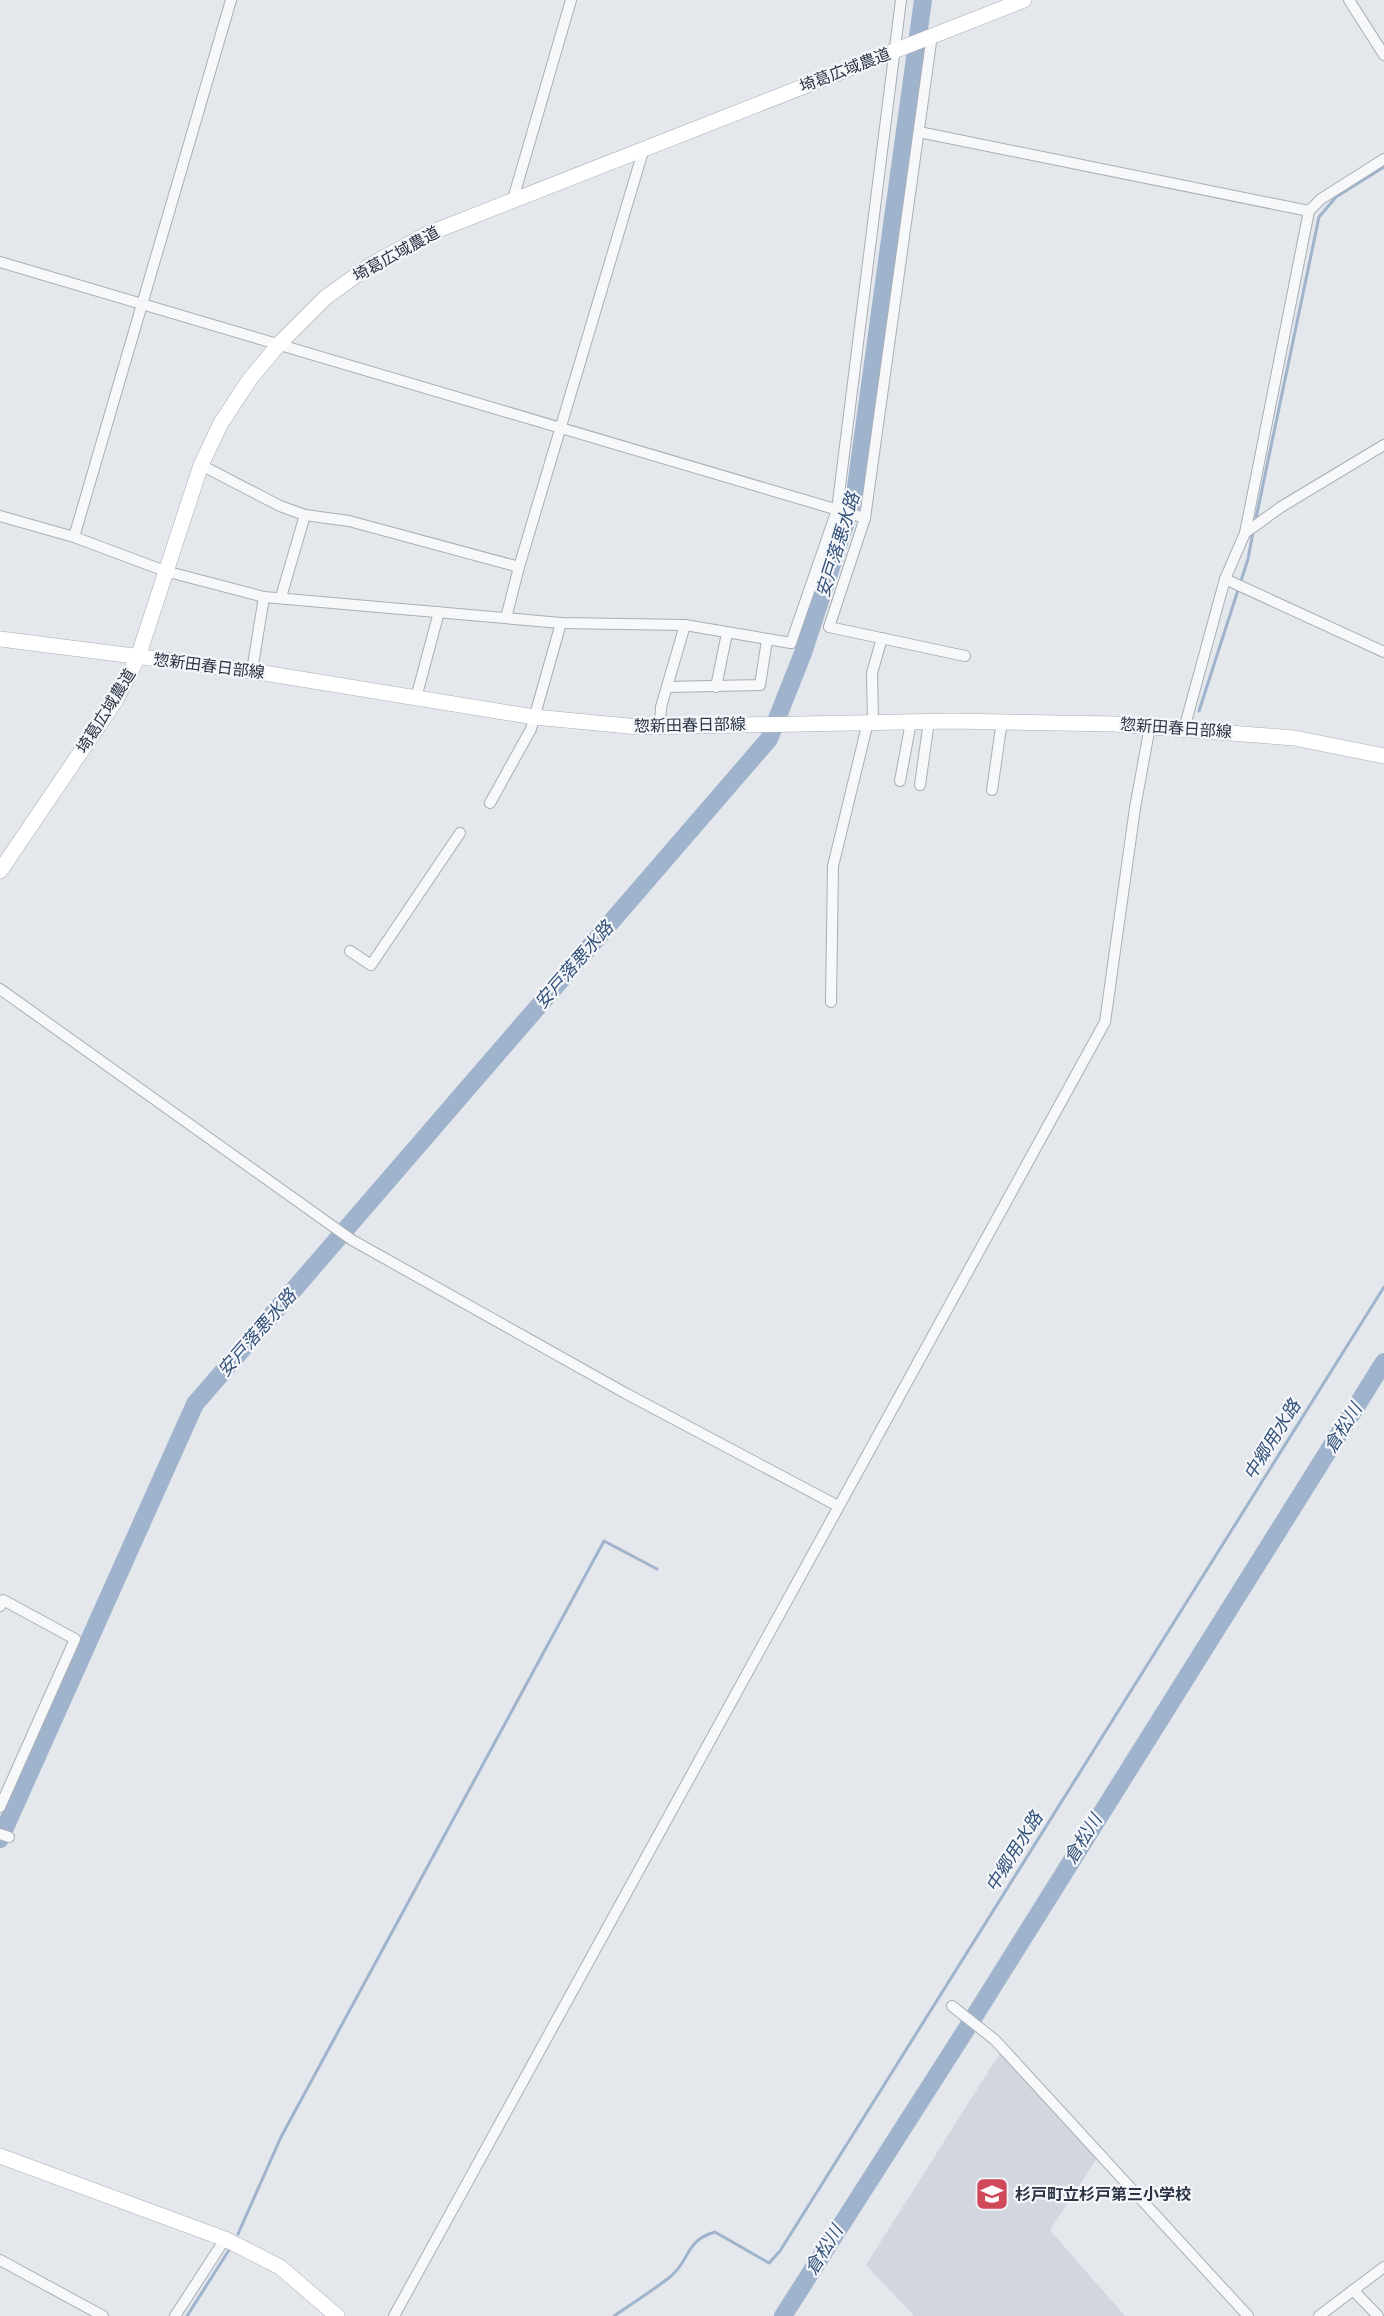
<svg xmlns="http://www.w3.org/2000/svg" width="1384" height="2316" viewBox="0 0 1384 2316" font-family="Arial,'Noto Sans JP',sans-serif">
<rect width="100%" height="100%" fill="#e4e7ec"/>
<!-- built -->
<path fill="#d2d6de" d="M1000,2053L1097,2158L1050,2230L1125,2316H914L866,2265Z"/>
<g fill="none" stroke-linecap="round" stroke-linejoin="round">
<!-- stream -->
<g stroke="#9fb4cc" stroke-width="3">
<path d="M1255,523L1319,217L1336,197L1384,167"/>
<path d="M1199,711L1248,559L1253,532"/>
<path d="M238,2234L281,2137L604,1541L657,1569"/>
<path d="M187,2316L229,2250"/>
<path d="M614,2316C633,2303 652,2291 670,2277C691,2260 684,2241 715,2232L769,2263L780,2251L1384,1287"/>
</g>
<!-- river -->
<g stroke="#9fb4cc" stroke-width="18">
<path d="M0,1839L195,1404L769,739L803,653L855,494L923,0"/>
<path d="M783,2316L962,2036L1384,1362"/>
</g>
<defs>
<g id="street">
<path d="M1349,0L1384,55"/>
<path d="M932,35L865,518L829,627L965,656"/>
<path d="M919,132L1309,211"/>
<path d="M513,199L571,0"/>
<path d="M0,262L865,518"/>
<path d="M201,465L280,506L305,515L349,521L519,567L644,148"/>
<path d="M0,516L74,537L165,571L264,597L561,623L685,625L791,643L837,510L901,0"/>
<path d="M1245,533L1309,211L1321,199L1384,159"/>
<path d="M74,537L231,0"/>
<path d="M1225,579L1384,652"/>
<path d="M281,597L305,515"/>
<path d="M506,618L519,567"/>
<path d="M252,671L264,597"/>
<path d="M667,687L760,685L767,640"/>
<path d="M716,687L727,633"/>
<path d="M416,698L439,612"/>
<path d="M873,722L872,673L882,638"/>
<path d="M660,726L661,707L685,625"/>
<path d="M1184,729L1225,579L1245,533L1281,507L1384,445"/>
<path d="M900,781L911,722"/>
<path d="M920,785L929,721"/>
<path d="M992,790L1002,721"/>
<path d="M490,803L531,729L561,623"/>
<path d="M350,951L371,965L460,833"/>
<path d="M0,989L352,1240L625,1393L838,1506"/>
<path d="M831,1002L833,866L868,722"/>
<path d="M0,1606L3,1600L75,1639L0,1807"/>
<path d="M0,1834L9,1837"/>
<path d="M952,2006L995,2040L1248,2316"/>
<path d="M0,2260L103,2316"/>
<path d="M1353,2290L1378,2316"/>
<path d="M175,2316L225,2239"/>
<path d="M394,2316L1105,1022L1135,808L1150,726"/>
<path d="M1319,2316L1384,2267"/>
</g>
<g id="secondary">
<path d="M0,639L252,671L534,717L639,727L953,721L1114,724L1294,738L1384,756"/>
<path d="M0,871L116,700L138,657L201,465L221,423L250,379L280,343L325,298L369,266L425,235L1024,0"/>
<path d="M0,2156L225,2239L280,2267L337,2316"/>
</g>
</defs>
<!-- street casing -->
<use href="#street" stroke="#a9aeb7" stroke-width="12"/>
<!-- secondary casing -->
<use href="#secondary" stroke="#a9aeb7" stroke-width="16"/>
<!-- street -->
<use href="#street" stroke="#f7f8fa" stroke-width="10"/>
<!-- secondary -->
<use href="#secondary" stroke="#fff" stroke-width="15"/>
</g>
<!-- icons -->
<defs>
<symbol id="school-square" viewBox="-11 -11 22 22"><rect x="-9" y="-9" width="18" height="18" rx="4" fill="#d1495b" stroke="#f4f6f9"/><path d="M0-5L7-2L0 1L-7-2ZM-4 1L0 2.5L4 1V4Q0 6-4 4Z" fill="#fff"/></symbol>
</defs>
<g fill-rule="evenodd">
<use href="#school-square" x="973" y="2175" width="38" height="38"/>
</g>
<g text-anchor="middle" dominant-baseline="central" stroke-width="4.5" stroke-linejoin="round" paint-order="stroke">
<!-- street labels -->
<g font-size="16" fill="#2b3445" stroke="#f4f6f9">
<text transform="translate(845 70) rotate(-21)">埼葛広域農道</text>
<text transform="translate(396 254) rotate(-29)">埼葛広域農道</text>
<text transform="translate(209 666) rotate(7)">惣新田春日部線</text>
<text transform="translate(106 711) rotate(-58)">埼葛広域農道</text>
<text transform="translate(690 725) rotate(-1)">惣新田春日部線</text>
<text transform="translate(1176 728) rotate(4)">惣新田春日部線</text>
</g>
<!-- poi labels -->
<g font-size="16" font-weight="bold" fill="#2b3445" stroke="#f4f6f9" text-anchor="start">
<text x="1015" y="2194">杉戸町立杉戸第三小学校</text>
</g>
<!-- water labels -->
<g font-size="18" font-style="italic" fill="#34527a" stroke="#f4f6f9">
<text transform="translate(838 545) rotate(-73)">安戸落悪水路</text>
<text transform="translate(574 965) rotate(-49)">安戸落悪水路</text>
<text transform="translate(257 1333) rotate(-49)">安戸落悪水路</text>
<text transform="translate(1343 1428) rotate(-58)">倉松川</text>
<text transform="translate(1272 1440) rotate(-58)">中郷用水路</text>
<text transform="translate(1083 1839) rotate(-58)">倉松川</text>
<text transform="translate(1014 1852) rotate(-58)">中郷用水路</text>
<text transform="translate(824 2250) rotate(-58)">倉松川</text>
</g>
</g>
</svg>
